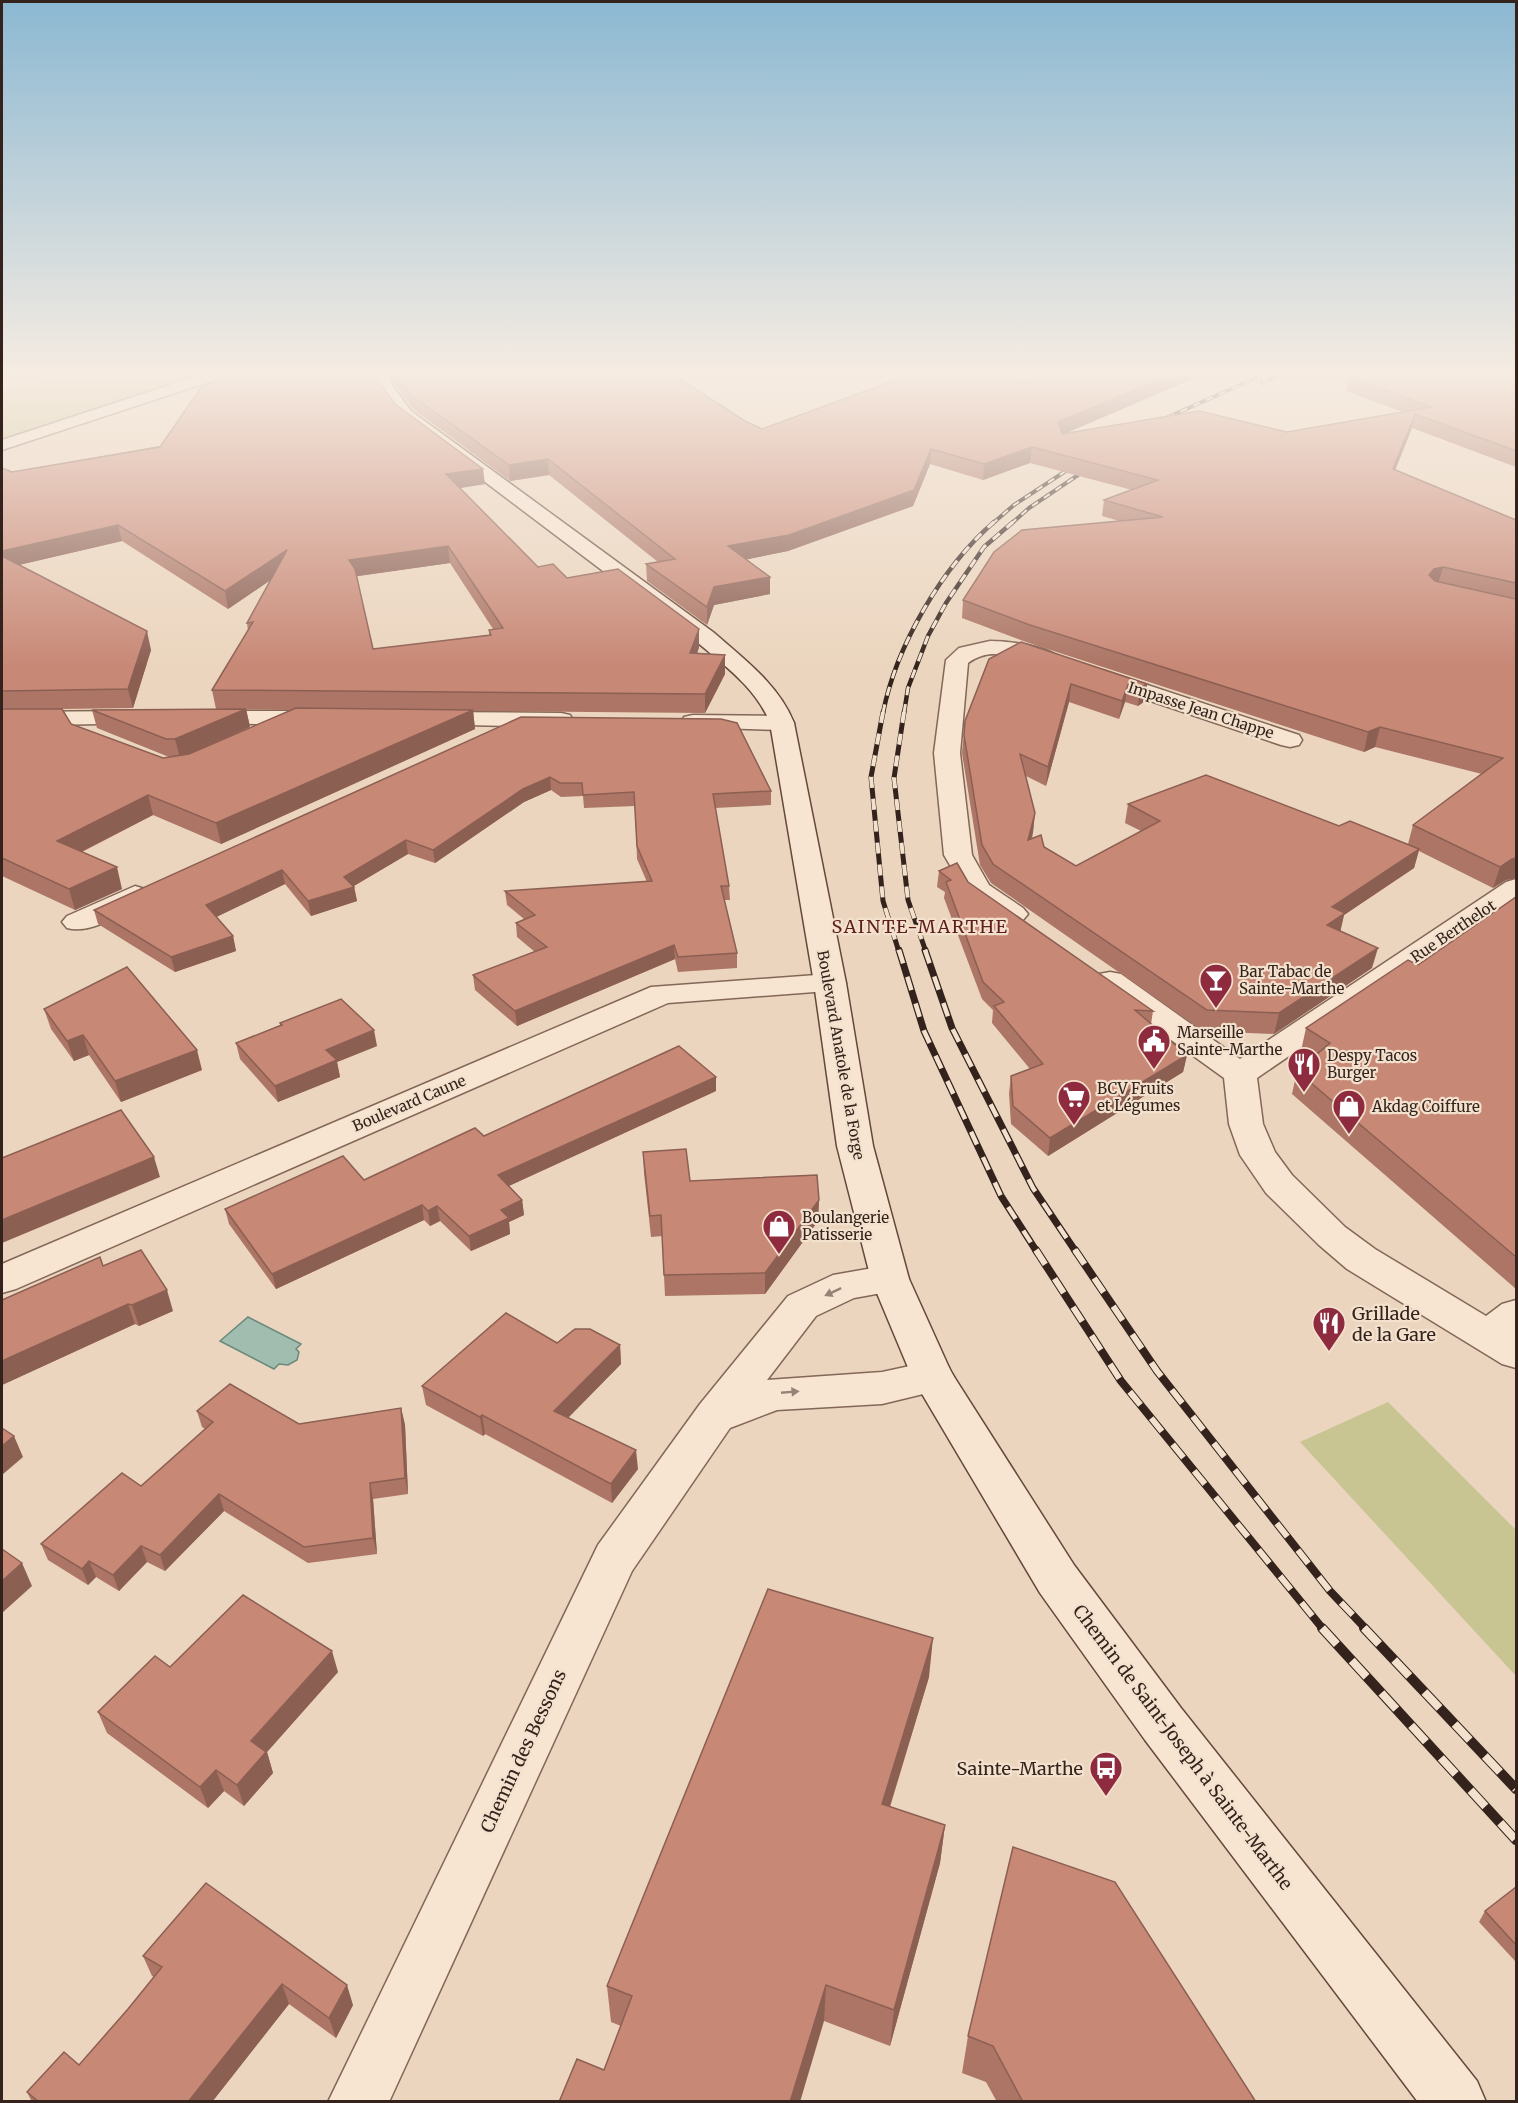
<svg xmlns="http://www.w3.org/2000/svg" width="1518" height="2103" viewBox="0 0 1518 2103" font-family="Merriweather,serif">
<rect width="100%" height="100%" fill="#ebd5be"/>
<!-- green -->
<g fill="#c8c593">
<path d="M2,372H72L8,384L2,383Z"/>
<path d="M94,372H209L2,439V391Z"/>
<path d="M1388,1402L1516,1530V1676L1300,1442Z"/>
</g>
<!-- water -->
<path fill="#a1bdb0" stroke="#6a8a7c" stroke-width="1.5" d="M248,1317L301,1344L296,1349L299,1352L297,1360L288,1365L279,1364L274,1369L220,1341Z"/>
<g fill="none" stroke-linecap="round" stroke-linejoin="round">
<defs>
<g id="minor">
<path d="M209,372H232L230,375L2,450V440Z"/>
<path d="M990,641C1007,641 1052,646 1061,660L1058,665C1027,672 1002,639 968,663L960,753L972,855L989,885L1023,908L1028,914L1023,920L1013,923L1003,920L968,896L944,855L934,753L946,660L959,648Z"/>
<path d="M1105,671L1299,735L1302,740L1299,745L1290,747L1281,745L1097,683L1093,678L1097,673Z"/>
<path d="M138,711L147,713L150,718L147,723L2,726V712Z"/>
<path d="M204,711H318L327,713L330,718L327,723L318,725L195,723L192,718L195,713Z"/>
<path d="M429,712L561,713L570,715L573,720L570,725L561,727L420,724L417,719L420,714Z"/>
<path d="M693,715L782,716L791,718L794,723L791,728L782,730L684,727L681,722L684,717Z"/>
<path d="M1516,879V901L1257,1078L1263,1124L1275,1152L1292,1175L1345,1227L1375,1249L1486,1316L1502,1304L1516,1300V1368L1502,1364L1347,1269L1319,1245L1266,1193L1240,1155L1229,1124L1224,1078L1099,988L1094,981L1099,974L1110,972L1121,974L1240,1059L1506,882Z"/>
<path d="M135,886L145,889L149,895L145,901C123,912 92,935 67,928L62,922L67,916Z"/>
<path d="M830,974L841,976L846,983L841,990L668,1003L16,1289L2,1293V1264L651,987Z"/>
<path d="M890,1265L904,1269L909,1279L904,1289L854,1298L816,1316L767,1380L882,1372L933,1361L948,1366L954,1377L948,1388L882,1404L777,1410L730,1428L632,1571L389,2102H328L598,1545L700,1404L788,1296L833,1275Z"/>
</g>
<path id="secondary" d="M373,372H389L392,385L411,411L713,632C744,659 779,685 794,723L846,983L873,1146L909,1279L951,1372L1074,1565L1181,1708L1477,2081L1486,2102H1418L1145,1740L1040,1593L912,1377L871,1279L837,1146L814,983L770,723C757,689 724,665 697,642L399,417L376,385Z"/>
</defs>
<!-- minor casing -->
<use href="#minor" stroke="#836758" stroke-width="3"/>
<!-- secondary casing -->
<use href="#secondary" stroke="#64483b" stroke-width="3"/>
<!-- minor -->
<use href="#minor" fill="#f7e4d1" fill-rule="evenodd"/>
<!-- secondary -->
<use href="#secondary" fill="#f7e4d1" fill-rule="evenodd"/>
<defs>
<g id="rail-far5">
<path d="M1262,383L1286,372"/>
<path d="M1155,423L1269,372"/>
<path d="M992,524L1014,505L1078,463"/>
<path d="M1011,524L1029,508L1090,467"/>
</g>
<g id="rail-far4">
<path d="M883,713C896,646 942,567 994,522"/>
<path d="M904,713L908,688L928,636L946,603L984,547L1013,522"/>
</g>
<g id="rail-far3">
<path d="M883,712L871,777L883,901L899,952"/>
<path d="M904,712L894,778L908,900L926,952"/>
</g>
<g id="rail-far2">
<path d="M899,950L924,1031L1001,1196L1037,1252"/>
<path d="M925,950L952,1028L1033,1188L1076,1252"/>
</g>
<g id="rail-far1">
<path d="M1036,1250L1121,1381L1323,1629"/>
<path d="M1075,1250L1157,1371L1330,1591L1366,1629"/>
</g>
<g id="rail">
<path d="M1322,1628L1516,1840"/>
<path d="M1364,1628L1516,1789"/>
</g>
</defs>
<!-- rail-far5 casing -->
<use href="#rail-far5" stroke="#33231c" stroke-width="4"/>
<!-- rail-far4 casing -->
<use href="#rail-far4" stroke="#33231c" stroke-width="4.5"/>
<!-- rail-far3 casing -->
<use href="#rail-far3" stroke="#33231c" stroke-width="5"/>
<!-- rail-far2 casing -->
<use href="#rail-far2" stroke="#33231c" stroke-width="7"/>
<!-- rail-far1 casing -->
<use href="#rail-far1" stroke="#33231c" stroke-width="8"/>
<!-- rail casing -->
<use href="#rail" stroke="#33231c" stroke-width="10"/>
<!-- rail-far5 -->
<use href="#rail-far5" stroke="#f3e1cd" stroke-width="2" stroke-dasharray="7" stroke-linecap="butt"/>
<!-- rail-far4 -->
<use href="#rail-far4" stroke="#f3e1cd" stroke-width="3" stroke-dasharray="9" stroke-linecap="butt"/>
<!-- rail-far3 -->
<use href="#rail-far3" stroke="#f3e1cd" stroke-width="4" stroke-dasharray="11" stroke-linecap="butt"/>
<!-- rail-far2 -->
<use href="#rail-far2" stroke="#f3e1cd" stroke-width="4.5" stroke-dasharray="14" stroke-linecap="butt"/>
<!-- rail-far1 -->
<use href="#rail-far1" stroke="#f3e1cd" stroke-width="6" stroke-dasharray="17" stroke-linecap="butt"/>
<!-- rail -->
<use href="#rail" stroke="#f3e1cd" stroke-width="8" stroke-dasharray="22" stroke-linecap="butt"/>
</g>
<!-- wall -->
<g fill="#ac7565" fill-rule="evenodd">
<path d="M391,372H669L745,421L762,429L916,379L962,374L1027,382L1208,372L1064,434L1287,432L1403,412L1346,391L1348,377L1516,372V467L1412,428L1395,470L1516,520V878L1506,880L1493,888L1419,851L1414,868L1344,915L1340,931L1372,968L1274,1034L1203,1031L991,883L980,865L962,753L965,721L989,659L1147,684L1145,701L1138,706L1125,702L1119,719L1069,702L1046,786L1026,776L1035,813L1033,832L1032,839L1076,866L1141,831L1125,823L1128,804L1339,826L1408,844L1413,825L1482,774L1375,747L1364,752L1029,643L962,618L963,600L1119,521L1102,516L1104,500L1132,490L1030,463L983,480L930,464L913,506L788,551L747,559L770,594L714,605L707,625L647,581L646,564L658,562L549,475L510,481L413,409L394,384Z"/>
<path d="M395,404L485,484L460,488L538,567L699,629V647L697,654L725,674L705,713L473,711L475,729L221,844L153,815L82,852L122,889L75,910L2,876V468L12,472ZM122,541L228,609L270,580L247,623L248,631L212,690L216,709L292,710L187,755L250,727L246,709L92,710L97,728L169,757L163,758L71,724L62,709L133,708L151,650L18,565ZM450,563L493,629L489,630V635L373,649L356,576Z"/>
<path d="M521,717L771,791V805L715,808L729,886L730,900H724L737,953V968L678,972L675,959L517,1026L475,990L473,975L535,952L517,937L516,923L524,919L507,905L505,891L647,882L637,859L635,806L584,808L583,796L561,797L551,790L524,802L435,863L408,854L354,886L357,901L311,916L285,884L216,917L233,936L236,951L175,972L98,924L94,910Z"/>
<path d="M939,871L968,882L1153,1011L1151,1024L1187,1055L1183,1072L1048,1156L1011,1124L1009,1093L1011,1076L1030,1069L992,1023L993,1010L982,999L944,898L945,892L937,887Z"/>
<path d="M1516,897V1289L1292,1094L1297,1071L1313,1058L1301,1051L1306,1028L1418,965Z"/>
<path d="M44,1009L202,1070L121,1102L89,1055L74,1061L51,1029Z"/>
<path d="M280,1023L377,1046L337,1062L340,1077L278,1102L240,1059L236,1043L280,1025Z"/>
<path d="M716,1091L509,1186L522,1200L524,1215L509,1222L510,1234L471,1251L440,1221L430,1226L424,1220L276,1289L229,1224L225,1209L364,1180L484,1136Z"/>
<path d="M643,1152L690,1181L819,1200L818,1221L765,1294L665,1296L662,1236L651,1237L644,1173Z"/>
<path d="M103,1266L173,1311L139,1326L135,1324L2,1385V1300Z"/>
<path d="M557,1343L620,1345L621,1364L568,1418L638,1469L612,1503L485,1434L483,1436L426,1405L422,1386Z"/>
<path d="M401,1408L405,1425L408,1494L373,1499L377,1554L308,1563L224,1511L165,1571L147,1562L119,1591L96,1577L88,1585L48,1560L41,1544L141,1486L205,1429L202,1427L197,1411L299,1424Z"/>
<path d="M170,1667L338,1672L267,1752L273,1773L244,1806L224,1791L208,1808L107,1733L98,1712Z"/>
<path d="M929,1677L890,1807L945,1825L940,1863L890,2046L824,2021L621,2026L611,2022L607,1986Z"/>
<path d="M206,1883L353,2005L336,2038L289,2004L212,2102H32L27,2092L79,2065L128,2009L154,1977L152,1976L143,1956Z"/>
<path d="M1516,1887V1962L1479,1922L1485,1911Z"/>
<path d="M968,2036L1256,2102H997L986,2082L962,2073Z"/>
</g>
<!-- shaded-wall -->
<g fill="#8c5f53">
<path d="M1178,372H1208L1057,437L1058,422Z"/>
<path d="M1415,414L1412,428L1389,485L1393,469Z"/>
<path d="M1032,447L1030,463L983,480L984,464Z"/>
<path d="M931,449L930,464L913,506L788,551L729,563L728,546Z"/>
<path d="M548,459L549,475L510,481L509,465Z"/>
<path d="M483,469L485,484L448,490L446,474Z"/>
<path d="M118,525L122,541L2,569V551Z"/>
<path d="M448,546L450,563L352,577L349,560Z"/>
<path d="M287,550L290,567L228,609L225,591Z"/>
<path d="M1443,567L1438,584L1429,575L1434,569Z"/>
<path d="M770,577V594L714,605L707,625V607L714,587Z"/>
<path d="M699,629V647L691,672L690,653Z"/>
<path d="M147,631L151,650L133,708L128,689Z"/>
<path d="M725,655V674L705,713V694Z"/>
<path d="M1071,684L1069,702L1046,786L1048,767Z"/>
<path d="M1147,684L1145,701L1138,706L1140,688Z"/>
<path d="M1128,685L1125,702L1119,719L1122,701Z"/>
<path d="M246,709L250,727L180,758L175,739Z"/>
<path d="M473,710L475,729L221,844L216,823Z"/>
<path d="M1380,727L1375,747L1364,752L1368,732Z"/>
<path d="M550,777L551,790L524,802L435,863L433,850L523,789Z"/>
<path d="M148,795L153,815L63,861L57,841Z"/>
<path d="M1035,813L1033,832L1026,859L1028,840Z"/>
<path d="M406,840L408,854L352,887H354L357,901L311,916L308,901L344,877Z"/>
<path d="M1419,849L1414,868L1344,915L1340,933L1322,945L1332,907Z"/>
<path d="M1516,858V878L1506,880L1493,888L1500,867L1512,859Z"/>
<path d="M117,867L122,889L75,910L69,889Z"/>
<path d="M282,870L285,884L210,920L206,905Z"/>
<path d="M233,936L236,951L175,972L171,957Z"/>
<path d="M674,945L675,959L517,1026L515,1011Z"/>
<path d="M1378,948L1372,968L1274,1034L1279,1013Z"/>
<path d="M374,1030L377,1046L337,1062L340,1077L278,1102L275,1086L326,1050Z"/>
<path d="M83,1035L89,1055L74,1061L67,1041Z"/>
<path d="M197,1050L202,1070L121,1102L115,1081Z"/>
<path d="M1187,1055L1183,1072L1048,1156L1050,1138Z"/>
<path d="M716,1077V1091L500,1190L498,1175Z"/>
<path d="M154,1157L160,1177L2,1243V1220Z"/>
<path d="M522,1200L524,1215L509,1222L510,1234L471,1251L469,1236L501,1210Z"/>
<path d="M819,1200L818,1221L765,1294V1273Z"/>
<path d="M422,1205L424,1220L276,1289L272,1274Z"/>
<path d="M437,1206L440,1221L430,1226L428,1211Z"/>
<path d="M167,1290L173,1311L139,1326L132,1305Z"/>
<path d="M128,1304L135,1324L2,1385V1361Z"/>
<path d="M620,1345L621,1364L556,1430L554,1411Z"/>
<path d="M401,1408L405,1425L408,1494L405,1478Z"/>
<path d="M482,1415L485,1434L483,1436L480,1417Z"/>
<path d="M14,1436L23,1457L2,1475V1446Z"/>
<path d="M636,1450L638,1469L612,1503L611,1484Z"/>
<path d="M370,1483L373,1499L377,1554L373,1538Z"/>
<path d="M219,1494L224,1511L165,1571L160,1555Z"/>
<path d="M141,1546L147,1562L119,1591L113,1575Z"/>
<path d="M89,1561L96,1577L88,1585L82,1569Z"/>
<path d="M22,1563L32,1586L2,1613V1581Z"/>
<path d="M933,1638L929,1677L879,1842L882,1804Z"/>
<path d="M332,1651L338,1672L267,1752L273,1773L244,1806L237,1785L251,1741Z"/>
<path d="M216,1770L224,1791L208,1808L200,1787Z"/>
<path d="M945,1825L940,1863L890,2046L894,2010Z"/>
<path d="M282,1984L289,2004L212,2102H188Z"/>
<path d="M347,1985L353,2005L336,2038L329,2018Z"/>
<path d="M826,1985L824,2021L800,2102H790Z"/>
</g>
<!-- building -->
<g fill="#c88876" stroke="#8c5f53" stroke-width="1.5" fill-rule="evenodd">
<path d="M237,372H372L395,404L483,469L446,474L538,567L553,564L567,578L618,569L699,629L690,653L725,655L705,694L212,690L253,622L247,623L287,550L225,591L118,525L2,551V468L12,472L160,447L202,386ZM448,546L503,628L489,630L491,635L373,649L355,569L349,560Z"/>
<path d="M394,372H669L745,421L762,429L909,375L916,379L936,372H955L962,374L967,372H983L1027,382L1052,372H1178L1058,422L1062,434L1199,411L1287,432L1432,407L1348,377L1356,372H1516V451L1415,414L1393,469L1516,520V583L1443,567L1434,569L1429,575L1435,581L1516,599V858L1512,859L1500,867L1413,825L1503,758L1380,727L1368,732L1030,625L963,600L994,552L1022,530L1163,517L1104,500L1158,480L1032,447L984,464L931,449L914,490L789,535L728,546L770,577L714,587L707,607L646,564L675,559L548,459L509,465L411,395Z"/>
<path d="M2,556L147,631L128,689L2,691Z"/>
<path d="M1021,642L1147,684L1140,688L1128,685L1122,701L1071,684L1048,767L1020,754L1035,813L1028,840L1041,835L1044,847L1076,866L1160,821L1128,804L1206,775L1339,826L1350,821L1419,849L1332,907L1345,913L1327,925L1378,948L1279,1013L1207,1010L993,864L982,845L964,735L965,721L989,659Z"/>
<path d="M296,708L473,710L216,823L148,795L57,841L117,867L69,889L2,858V709H62L71,724L163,758L189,754Z"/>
<path d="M246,709L175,739H166L92,710Z"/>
<path d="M521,717L721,719L737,723L771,791L713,794L729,886H721L737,953L678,957L674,945L515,1011L473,975L547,947L516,923L535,915L505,891L652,881L637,846L634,792L583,795L582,783H560L550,777L523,789L433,850L406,840L344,877L354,887L308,901L282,870L206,905L233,936L171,957L94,910Z"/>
<path d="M957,863L968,882L1153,1011L1135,1010L1187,1055L1050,1138L1013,1106L1011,1076L1043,1064L994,1006L1004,1002L983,982L946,882L951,880L939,871Z"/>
<path d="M1516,897V1257L1297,1071L1330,1043L1306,1028L1408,960L1418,965Z"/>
<path d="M127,967L197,1050L115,1081L83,1035L67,1041L44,1009Z"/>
<path d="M341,999L374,1030L326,1050L337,1060L275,1086L236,1043L282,1025L280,1023Z"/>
<path d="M679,1046L716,1077L498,1175L522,1200L501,1210L509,1218L469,1236L437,1206L428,1211L422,1205L272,1274L225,1209L343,1156L364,1180L475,1128L484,1136Z"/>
<path d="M121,1110L154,1157L2,1220V1158Z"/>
<path d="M686,1149L690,1181L817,1175L819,1200L765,1273L664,1275L661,1215L650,1216L643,1152Z"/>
<path d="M141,1250L167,1290L132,1305L128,1304L2,1361V1300L100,1257L103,1266Z"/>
<path d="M506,1313L557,1343L575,1329H590L620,1345L554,1411L636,1450L611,1484L482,1415L480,1417L422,1386Z"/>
<path d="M230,1384L299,1424L401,1408L405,1478L370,1483L373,1538L304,1547L219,1494L160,1555L141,1546L113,1575L89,1561L82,1569L41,1544L122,1473L141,1486L213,1422L197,1411Z"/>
<path d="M2,1428L14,1436L2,1446Z"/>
<path d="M2,1549L22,1563L2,1581Z"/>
<path d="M768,1589L933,1638L882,1804L945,1825L894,2010L826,1985L790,2102H559L577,2059L604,2070L632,1996L607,1986Z"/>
<path d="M243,1595L332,1651L251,1741L266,1752L237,1785L216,1770L200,1787L98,1712L155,1656L170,1667Z"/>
<path d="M1013,1847L1115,1882L1256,2102H1023L993,2046L968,2036Z"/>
<path d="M206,1883L347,1985L329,2018L282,1984L188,2102H39L27,2092L64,2052L79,2065L128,2009L162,1967L143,1956Z"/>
<path d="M1516,1887V1945L1485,1911Z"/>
</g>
<!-- one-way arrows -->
<defs><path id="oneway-solid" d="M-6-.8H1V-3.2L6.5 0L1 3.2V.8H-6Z" transform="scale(1.5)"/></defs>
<g fill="#958476">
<use href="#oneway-solid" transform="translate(833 1292) rotate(155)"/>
<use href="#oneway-solid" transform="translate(790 1392) rotate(-5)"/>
</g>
<!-- sky -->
<linearGradient id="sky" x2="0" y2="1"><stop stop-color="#8bb8d2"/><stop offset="0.56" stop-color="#f6ece2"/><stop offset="1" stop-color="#f6ece2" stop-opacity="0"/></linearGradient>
<rect width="1518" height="667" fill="url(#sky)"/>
<!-- icons -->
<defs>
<symbol id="bar-pin" viewBox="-11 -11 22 30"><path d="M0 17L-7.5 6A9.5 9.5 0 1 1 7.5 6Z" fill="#8f2b3e" stroke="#f3e1cd"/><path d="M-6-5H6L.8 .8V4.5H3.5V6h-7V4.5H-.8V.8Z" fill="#fff"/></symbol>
<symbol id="civic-pin" viewBox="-11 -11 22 30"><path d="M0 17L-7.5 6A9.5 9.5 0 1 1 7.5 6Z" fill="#8f2b3e" stroke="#f3e1cd"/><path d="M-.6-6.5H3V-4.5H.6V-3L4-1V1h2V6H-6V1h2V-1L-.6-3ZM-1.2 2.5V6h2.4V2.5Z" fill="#fff"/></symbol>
<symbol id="restaurant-pin" viewBox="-11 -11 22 30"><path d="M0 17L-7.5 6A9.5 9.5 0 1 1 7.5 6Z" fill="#8f2b3e" stroke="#f3e1cd"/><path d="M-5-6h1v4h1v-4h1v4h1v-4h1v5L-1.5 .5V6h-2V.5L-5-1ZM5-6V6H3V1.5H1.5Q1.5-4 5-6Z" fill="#fff"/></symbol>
<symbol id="supermarket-pin" viewBox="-11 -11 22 30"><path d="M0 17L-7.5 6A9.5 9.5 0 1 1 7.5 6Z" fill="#8f2b3e" stroke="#f3e1cd"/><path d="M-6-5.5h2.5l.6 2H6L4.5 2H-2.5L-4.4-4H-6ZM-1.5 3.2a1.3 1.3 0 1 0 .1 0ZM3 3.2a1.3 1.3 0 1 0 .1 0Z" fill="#fff"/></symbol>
<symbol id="shop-pin" viewBox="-11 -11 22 30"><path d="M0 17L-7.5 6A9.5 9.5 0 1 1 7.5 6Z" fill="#8f2b3e" stroke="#f3e1cd"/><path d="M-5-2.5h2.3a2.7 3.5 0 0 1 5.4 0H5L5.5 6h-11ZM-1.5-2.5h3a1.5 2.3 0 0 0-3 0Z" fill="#fff"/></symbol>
<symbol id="bus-pin" viewBox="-11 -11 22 30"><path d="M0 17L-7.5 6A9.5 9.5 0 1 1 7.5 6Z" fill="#8f2b3e" stroke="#f3e1cd"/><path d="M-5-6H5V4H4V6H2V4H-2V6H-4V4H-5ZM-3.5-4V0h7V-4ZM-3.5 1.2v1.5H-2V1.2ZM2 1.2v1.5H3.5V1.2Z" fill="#fff"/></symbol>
</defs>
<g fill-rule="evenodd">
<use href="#bar-pin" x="1197" y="961" width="38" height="52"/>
<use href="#civic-pin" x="1135" y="1022" width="38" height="52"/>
<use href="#restaurant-pin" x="1285" y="1045" width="38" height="52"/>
<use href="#supermarket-pin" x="1055" y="1078" width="38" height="52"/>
<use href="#shop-pin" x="1330" y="1087" width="38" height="52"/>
<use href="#shop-pin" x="760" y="1207" width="38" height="52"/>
<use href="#restaurant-pin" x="1310" y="1304" width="38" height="52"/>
<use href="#bus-pin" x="1087" y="1749" width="38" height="52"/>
</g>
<g text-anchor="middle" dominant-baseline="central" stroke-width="4.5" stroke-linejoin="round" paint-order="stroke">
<!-- street labels -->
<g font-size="15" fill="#33231c" stroke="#f3e1cd">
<text transform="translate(1201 710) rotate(18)">Impasse Jean Chappe</text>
<text transform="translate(1453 931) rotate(-34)">Rue Berthelot</text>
<text transform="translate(841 1055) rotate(80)">Boulevard Anatole de la Forge</text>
<text transform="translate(409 1103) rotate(-23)">Boulevard Caune</text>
</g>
<!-- poi labels -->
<g font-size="15" fill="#33231c" stroke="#f3e1cd" text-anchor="start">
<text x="1239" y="971">Bar Tabac de<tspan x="1239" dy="17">Sainte-Marthe</tspan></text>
<text x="1177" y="1032">Marseille<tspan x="1177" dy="17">Sainte-Marthe</tspan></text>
<text x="1327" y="1055">Despy Tacos<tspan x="1327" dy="17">Burger</tspan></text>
<text x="1097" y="1088">BCV Fruits<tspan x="1097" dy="17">et Légumes</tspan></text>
<text x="1372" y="1106">Akdag Coiffure</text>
<text x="802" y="1217">Boulangerie<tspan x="802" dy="17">Patisserie</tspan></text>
</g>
<!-- quarter labels -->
<g font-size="18" letter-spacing="1.5" fill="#5d1f1d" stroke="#f3e1cd">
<text x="920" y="926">SAINTE-MARTHE</text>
</g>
<!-- near-poi labels -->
<g font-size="18" fill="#33231c" stroke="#f3e1cd" text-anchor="start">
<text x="1352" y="1313">Grillade<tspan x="1352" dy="21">de la Gare</tspan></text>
<text x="1083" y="1768" text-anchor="end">Sainte-Marthe</text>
</g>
<!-- near-street labels -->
<g font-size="18" fill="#33231c" stroke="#f3e1cd">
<text transform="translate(1183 1747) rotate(53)">Chemin de Saint-Joseph à Sainte-Marthe</text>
<text transform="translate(523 1751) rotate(-65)">Chemin des Bessons</text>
</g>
</g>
<!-- border -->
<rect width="1518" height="2103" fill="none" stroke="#33231c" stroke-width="6"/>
</svg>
